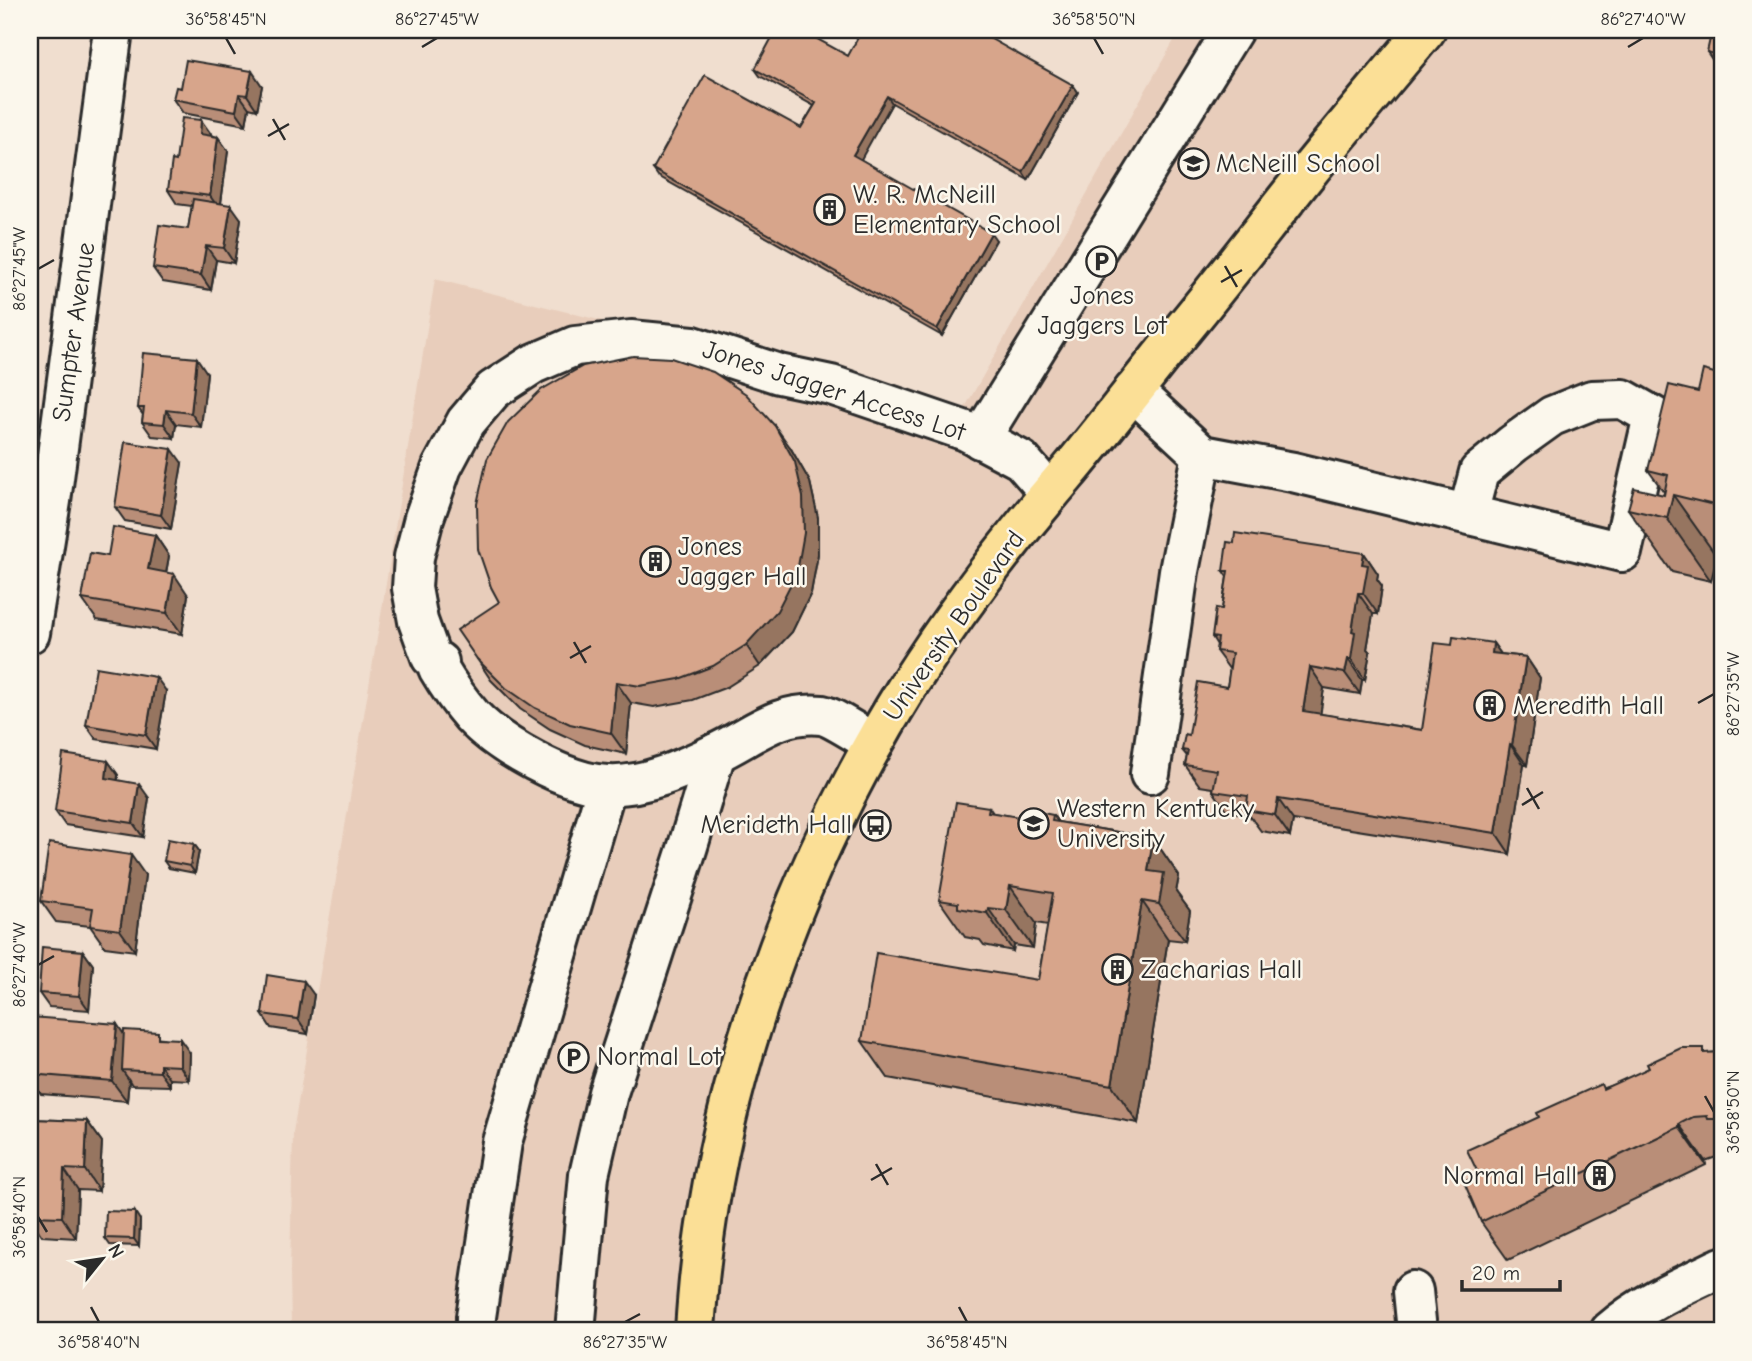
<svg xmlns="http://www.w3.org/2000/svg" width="1752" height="1361" viewBox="0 0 1752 1361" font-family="'Comic Neue',sans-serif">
<rect width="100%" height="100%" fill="#f0decf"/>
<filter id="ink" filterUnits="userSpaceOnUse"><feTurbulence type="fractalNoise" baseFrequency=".0143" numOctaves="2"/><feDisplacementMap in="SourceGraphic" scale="14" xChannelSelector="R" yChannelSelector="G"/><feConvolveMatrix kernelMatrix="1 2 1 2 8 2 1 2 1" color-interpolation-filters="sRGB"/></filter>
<g filter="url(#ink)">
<!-- built -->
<path fill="#e8cdbb" d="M1180,30H1722V1331H291L290,1271L293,1132L381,615L435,279L963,411Z"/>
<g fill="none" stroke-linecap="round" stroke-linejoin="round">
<defs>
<g id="minor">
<path d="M1133,391L1202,455L1293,472L1622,552L1653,416L1623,399L1592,400L1552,416L1513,444L1479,472L1468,514"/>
<path d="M980,439L1233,30"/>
<path d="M30,633L51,501L113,30"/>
<path d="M874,743C862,737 833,717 822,715C776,711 753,736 714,754C682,769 644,787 608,785C567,784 499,745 472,716C459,701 448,685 438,668L439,662L431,657L418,621L412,588L414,557L424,518L442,467L466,422L493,390L533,364L575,346L631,340L693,346L779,374L831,385L966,431L1021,460L1050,493"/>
<path d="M1150,774L1179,571L1202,455"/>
<path d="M1413,1291L1417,1331"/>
<path d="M476,1331V1317L502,1142L607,785"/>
<path d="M575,1331L589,1175L608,1093L688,846L716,753"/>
<path d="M1610,1331C1642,1303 1684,1285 1722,1267"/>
</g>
<path id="major" d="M695,1331C697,1298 700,1265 705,1232C731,1044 808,845 909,684C955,612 1009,541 1065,476C1103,431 1138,384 1175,339C1219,286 1261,231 1304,177C1344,127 1385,79 1426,30"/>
</defs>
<!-- minor casing -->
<use href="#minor" stroke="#2b2b2b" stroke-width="44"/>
<!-- major casing -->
<use href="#major" stroke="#2b2b2b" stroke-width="44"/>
<!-- minor -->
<use href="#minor" stroke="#fbf7ec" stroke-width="38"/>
<!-- major -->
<use href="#major" stroke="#fbdf96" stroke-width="38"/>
</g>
<!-- wall -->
<g fill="#b98e78" stroke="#2b2b2b" stroke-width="2">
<path d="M1722,30V74L1707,52Z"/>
<path d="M848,56L1073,85L1078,92L1028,180L892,103L860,159L996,240L942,336L658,176L653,169L801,128L814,106L760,76L755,69Z"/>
<path d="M262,86L257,110L249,108L246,125L183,113L173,99L181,88Z"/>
<path d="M211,134V135L218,137L228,151L221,203L241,219L234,263L216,260L211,290L163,282L153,268L188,229L192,206L177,204L168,190L176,161Z"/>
<path d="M207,373L201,427L176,424L174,438L152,436L142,422L143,415L138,408Z"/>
<path d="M1722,375V559L1717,557L1711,581L1672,572L1628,509L1664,495V492L1648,470L1698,392Z"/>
<path d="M790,447L810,482L818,518V554L811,593L792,632L760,666L727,687L693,700L654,707L631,703L626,754L585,745L550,729L520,709L491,680L477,659L499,602Z"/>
<path d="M182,463L171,529L125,521L115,507Z"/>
<path d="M155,535L169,556L166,573L188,595L182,634L97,620L82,599L108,556Z"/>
<path d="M1364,553L1378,574L1377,579L1382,586L1378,614H1373L1367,649L1370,652L1365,680H1362L1360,694L1324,688L1320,714L1422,730L1452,645L1493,643L1501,654L1526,657L1540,678L1527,765H1524L1510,854L1293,820L1290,836L1261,831L1249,815L1227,811L1213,791V788L1200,786L1185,765L1187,756L1182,750L1189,735L1227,687L1230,670L1216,651L1217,645L1212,637L1222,609L1227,577L1223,571Z"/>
<path d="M166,691L156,749L96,739L86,725Z"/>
<path d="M108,761L118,775V780L149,798L143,837L65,825L55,811Z"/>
<path d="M989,807L993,813L1036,820L1053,815L1058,822L1153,838L1179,876L1176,892L1190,911L1185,941L1168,939L1138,1123L888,1078L862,1041L1038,980L1048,925L1036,923L1033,948L1014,945L1013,951L984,945L980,940L965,937L939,900Z"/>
<path d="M194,844L199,851L195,873L169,868L164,861Z"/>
<path d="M145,875L135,951L105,947L90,926L56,922L41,901Z"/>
<path d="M83,951L93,965L89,1010L49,1007L39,993Z"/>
<path d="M314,995L308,1034L271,1028L262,1014Z"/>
<path d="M30,1033L123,1034L163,1038L190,1053L189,1080L170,1079V1086L132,1085L129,1080L127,1101L41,1094L30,1078Z"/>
<path d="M1722,1052V1155L1705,1161L1706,1165L1508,1260L1481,1222L1479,1175L1604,1088L1707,1053Z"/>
<path d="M30,1119L87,1121L102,1142L99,1191L78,1190L76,1238L42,1236L30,1218Z"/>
<path d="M140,1220L139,1246L110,1245L105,1238Z"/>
</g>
<!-- shaded-wall -->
<g fill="#967461" stroke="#2b2b2b" stroke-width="2">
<path d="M252,71L262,86L257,110L247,95Z"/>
<path d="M1073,85L1078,92L1028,180L1023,172Z"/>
<path d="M239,94L249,108L246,125L236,111Z"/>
<path d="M887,96L892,103L859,163L853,155Z"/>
<path d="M201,120L211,134L209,148L200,134Z"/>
<path d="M218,137L228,151L220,210L210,196Z"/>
<path d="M231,205L241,219L234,263L224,248Z"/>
<path d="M991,233L996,240L942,336L937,329Z"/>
<path d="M206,246L216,260L211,290L201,275Z"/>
<path d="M197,358L207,373L201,427L191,413Z"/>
<path d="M166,410L176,424L174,438L164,424Z"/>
<path d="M775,426L790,447L810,482L818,518V554L811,593L792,632L760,666L746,645Z"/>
<path d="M172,449L182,463L171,529L161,515Z"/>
<path d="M1673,495L1717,557L1711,581L1667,518Z"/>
<path d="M155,535L169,556L163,590L148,569Z"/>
<path d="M1364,553L1378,574L1377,579L1382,586L1378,614L1363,593L1362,564Z"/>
<path d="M174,574L188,595L182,634L167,613Z"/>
<path d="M1358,593L1373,614L1367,649L1370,652L1365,680L1351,659L1352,631Z"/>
<path d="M1493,643L1508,664L1492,653Z"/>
<path d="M1526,657L1540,678L1527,765L1512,745Z"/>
<path d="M1348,659L1362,680L1360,694L1345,673Z"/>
<path d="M1310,667L1324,688L1318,732L1303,711Z"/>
<path d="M156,677L166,691L156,749L146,735Z"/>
<path d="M616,682L631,703L626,754L611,733Z"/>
<path d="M1510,744L1524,765L1510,854L1496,833Z"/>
<path d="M108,761L118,775L116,793L106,778Z"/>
<path d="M139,784L149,798L143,837L133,823Z"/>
<path d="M1278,799L1293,820L1290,836L1275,815Z"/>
<path d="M1153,838L1179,876L1176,892L1190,911L1185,941L1159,904L1148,871Z"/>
<path d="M194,844L199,851L195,873L190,866Z"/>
<path d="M131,855L145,875L135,951L120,930Z"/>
<path d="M1010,886L1036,923L1033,948L1006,910Z"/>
<path d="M1142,901L1168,939L1138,1123L1112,1085Z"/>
<path d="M988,908L1014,945L1013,951L987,913Z"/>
<path d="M83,951L93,965L89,1010L79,996Z"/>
<path d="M304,981L314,995L308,1034L298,1019Z"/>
<path d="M117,1024L131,1045L122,1070L129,1080L127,1101L112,1081Z"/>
<path d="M180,1039L190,1053L189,1080L180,1066Z"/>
<path d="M160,1065L170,1079V1086L160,1072Z"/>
<path d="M87,1121L102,1142L99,1191L85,1170Z"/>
<path d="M1679,1124L1705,1161L1706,1165L1679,1127Z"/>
<path d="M64,1169L78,1190L76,1238L62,1217Z"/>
<path d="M135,1212L140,1220L139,1246L134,1239Z"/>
</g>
<!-- building -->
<g fill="#d7a58b" stroke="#2b2b2b" stroke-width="2">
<path d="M776,30H801L848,56L862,30H975L1073,85L1023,172L887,96L853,155L991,233L937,329L653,169L705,75L801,128L816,103L755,69Z"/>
<path d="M1712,30H1722V56L1707,52Z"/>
<path d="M186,60L252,71L247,95L239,94L236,111L173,99L176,87L181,88Z"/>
<path d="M182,118L201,120L200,134L218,137L210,196L168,190L172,160L176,161Z"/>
<path d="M193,199L231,205L224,248L206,246L201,275L153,268L159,225L188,229Z"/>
<path d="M143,353L197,358L191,413L166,410L164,424L142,422L144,408H138Z"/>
<path d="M633,356L671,358L713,372L746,394L775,426L795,462L803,497L804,533L797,572L777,611L746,645L713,666L679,679L640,686L616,682L611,733L570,724L535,708L506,688L477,659L457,630L499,602L491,587L478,549L477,504L487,459L508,422L541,390L583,366Z"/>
<path d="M1703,370L1722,375V507L1673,495L1667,518L1628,509L1634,488L1664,495L1668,475L1648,470L1669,385L1698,392Z"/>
<path d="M125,442L172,449L161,515L115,507Z"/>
<path d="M113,527L155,535L148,569L174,574L167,613L82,599L90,553L108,556Z"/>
<path d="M1235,533L1364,553L1362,564L1368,565L1363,593H1358L1352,631L1355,632L1351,659H1348L1345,673L1310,667L1303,711L1422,730L1435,643L1452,645L1453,637L1493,643L1492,653L1526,657L1512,745L1510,744L1496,833L1278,799L1275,815L1246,810L1248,796L1213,791L1217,770L1185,765L1188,751L1182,750L1185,734L1189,735L1198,682L1227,687L1232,653L1216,651L1218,638L1212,637L1216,608L1222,609L1228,571H1223L1227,542L1234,543Z"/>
<path d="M96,667L156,677L146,735L86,725Z"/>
<path d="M63,754L108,761L106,778L139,784L133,823L55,811Z"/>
<path d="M956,802L989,807L988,812L1036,820L1038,812L1053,815L1052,821L1153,838L1148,871L1164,873L1159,904L1142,901L1112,1085L862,1041L876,953L1038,980L1053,893L1010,886L1006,910L988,908L987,913L958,908V903L939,900Z"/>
<path d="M168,839L194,844L190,866L164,861Z"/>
<path d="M49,843L131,855L120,930L90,926L93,908L41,901Z"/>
<path d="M42,947L83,951L79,996L39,993Z"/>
<path d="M267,975L304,981L298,1019L262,1014Z"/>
<path d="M31,1017L117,1024L112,1081L30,1074V1033Z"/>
<path d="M124,1030L158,1032V1038L180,1039V1066L160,1065V1072L122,1070Z"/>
<path d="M1681,1048H1704V1053L1722,1052V1119H1708L1707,1116L1693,1117L1679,1124V1127L1481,1222L1464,1182L1479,1175L1467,1150L1539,1117L1537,1113L1601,1084L1603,1089L1649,1068L1647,1064Z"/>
<path d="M30,1119L87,1121L85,1170L64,1169L62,1217L30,1216Z"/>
<path d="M106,1211L135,1212L134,1239L105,1238Z"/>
</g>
</g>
<!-- ticks -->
<path fill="none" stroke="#2b2b2b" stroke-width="2.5" d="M226,38L235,54M1094,38L1103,54M422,47L437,38M1628,47L1643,38M273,119L285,140M268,136L289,124M1225,266L1237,287M38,269L54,260M1221,282L1242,270M574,642L586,663M570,658L591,646M1698,703L1714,694M1527,788L1539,809M1522,805L1543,792M38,965L54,956M1705,1096L1714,1112M876,1164L888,1185M871,1180L892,1168M38,1217L47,1232M91,1307L99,1322M959,1307L967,1322M625,1322L640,1314"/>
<!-- icons -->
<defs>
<symbol id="school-ring" viewBox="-11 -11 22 22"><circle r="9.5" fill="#fbf7ec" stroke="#2b2b2b" stroke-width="1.5"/><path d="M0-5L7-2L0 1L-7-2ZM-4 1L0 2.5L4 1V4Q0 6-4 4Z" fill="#2b2b2b"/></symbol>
<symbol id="building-ring" viewBox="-11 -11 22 22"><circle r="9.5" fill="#fbf7ec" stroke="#2b2b2b" stroke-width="1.5"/><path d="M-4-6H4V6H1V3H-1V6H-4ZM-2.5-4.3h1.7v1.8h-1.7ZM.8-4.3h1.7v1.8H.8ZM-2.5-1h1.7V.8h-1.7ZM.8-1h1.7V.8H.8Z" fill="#2b2b2b"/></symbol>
<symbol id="parking-ring" viewBox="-11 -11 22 22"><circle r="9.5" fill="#fbf7ec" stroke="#2b2b2b" stroke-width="1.5"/><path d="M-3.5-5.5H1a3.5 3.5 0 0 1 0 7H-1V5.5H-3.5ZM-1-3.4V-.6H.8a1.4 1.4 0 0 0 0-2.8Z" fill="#2b2b2b"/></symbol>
<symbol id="university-ring" viewBox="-11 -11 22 22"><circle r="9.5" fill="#fbf7ec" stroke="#2b2b2b" stroke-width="1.5"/><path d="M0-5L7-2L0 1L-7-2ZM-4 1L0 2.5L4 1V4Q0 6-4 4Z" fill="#2b2b2b"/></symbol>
<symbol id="bus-ring" viewBox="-11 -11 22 22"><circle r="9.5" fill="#fbf7ec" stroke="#2b2b2b" stroke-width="1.5"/><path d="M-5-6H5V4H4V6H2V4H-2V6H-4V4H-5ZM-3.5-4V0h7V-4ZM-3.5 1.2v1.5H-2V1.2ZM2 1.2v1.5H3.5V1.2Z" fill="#2b2b2b"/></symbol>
</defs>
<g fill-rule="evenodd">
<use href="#school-ring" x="1176" y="146" width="35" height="35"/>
<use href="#building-ring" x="812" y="192" width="35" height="35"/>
<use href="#parking-ring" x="1084" y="244" width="35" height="35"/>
<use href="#building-ring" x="638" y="544" width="35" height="35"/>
<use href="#building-ring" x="1472" y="688" width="35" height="35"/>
<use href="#university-ring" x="1016" y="806" width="35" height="35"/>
<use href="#bus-ring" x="858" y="808" width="35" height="35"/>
<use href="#building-ring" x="1100" y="952" width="35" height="35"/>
<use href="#parking-ring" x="556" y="1040" width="35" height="35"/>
<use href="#building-ring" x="1582" y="1158" width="35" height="35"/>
</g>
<g text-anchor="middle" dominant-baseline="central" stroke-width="5" stroke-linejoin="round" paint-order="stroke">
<!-- poi labels -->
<g font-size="26" fill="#2b2b2b" stroke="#fbf7ec" text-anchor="start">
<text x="1216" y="164">McNeill School</text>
<text x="853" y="195">W. R. McNeill<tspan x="853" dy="30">Elementary School</tspan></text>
<text x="1102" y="296" text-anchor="middle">Jones<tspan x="1102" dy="30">Jaggers Lot</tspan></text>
<text x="678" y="547">Jones<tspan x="678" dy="30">Jagger Hall</tspan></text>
<text x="1513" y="706">Meredith Hall</text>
<text x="1057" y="809">Western Kentucky<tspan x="1057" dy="30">University</tspan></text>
<text x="852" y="825" text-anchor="end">Merideth Hall</text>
<text x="1141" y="970">Zacharias Hall</text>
<text x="597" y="1057">Normal Lot</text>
<text x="1577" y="1176" text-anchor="end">Normal Hall</text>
</g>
<!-- street labels -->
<g font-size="26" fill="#2b2b2b" stroke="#fbf7ec">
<text transform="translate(74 332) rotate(-82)">Sumpter Avenue</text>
<text transform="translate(834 391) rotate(18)">Jones Jagger Access Lot</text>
<text transform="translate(954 626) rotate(-55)">University Boulevard</text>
</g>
</g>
<!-- margin -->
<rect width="1752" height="1361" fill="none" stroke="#fbf7ec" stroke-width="77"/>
<!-- north arrow -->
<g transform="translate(102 1259) rotate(60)" stroke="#fbf7ec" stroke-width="5" paint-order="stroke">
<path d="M0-5L12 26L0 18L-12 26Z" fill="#2b2b2b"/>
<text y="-10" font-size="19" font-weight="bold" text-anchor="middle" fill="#2b2b2b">N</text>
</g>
<!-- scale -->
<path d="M1462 1280v10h98v-10" fill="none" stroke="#2b2b2b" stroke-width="3.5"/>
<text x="1472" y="1280" font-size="21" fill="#2b2b2b" stroke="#fbf7ec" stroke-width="5" paint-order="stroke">20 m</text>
<rect x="38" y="38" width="1676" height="1284" fill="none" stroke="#2b2b2b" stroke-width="2.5"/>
<g font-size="18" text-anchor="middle" fill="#2b2b2b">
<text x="226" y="25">36°58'45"N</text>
<text x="437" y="25">86°27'45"W</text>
<text x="1094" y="25">36°58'50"N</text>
<text x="1643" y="25">86°27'40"W</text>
<text transform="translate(19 269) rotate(-90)" y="6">86°27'45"W</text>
<text transform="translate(1733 694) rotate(-90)" y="6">86°27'35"W</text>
<text transform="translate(19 965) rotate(-90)" y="6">86°27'40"W</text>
<text transform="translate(1733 1112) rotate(-90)" y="6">36°58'50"N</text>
<text transform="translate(19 1217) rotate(-90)" y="6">36°58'40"N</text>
<text x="99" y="1348">36°58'40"N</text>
<text x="625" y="1348">86°27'35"W</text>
<text x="967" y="1348">36°58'45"N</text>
</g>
</svg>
